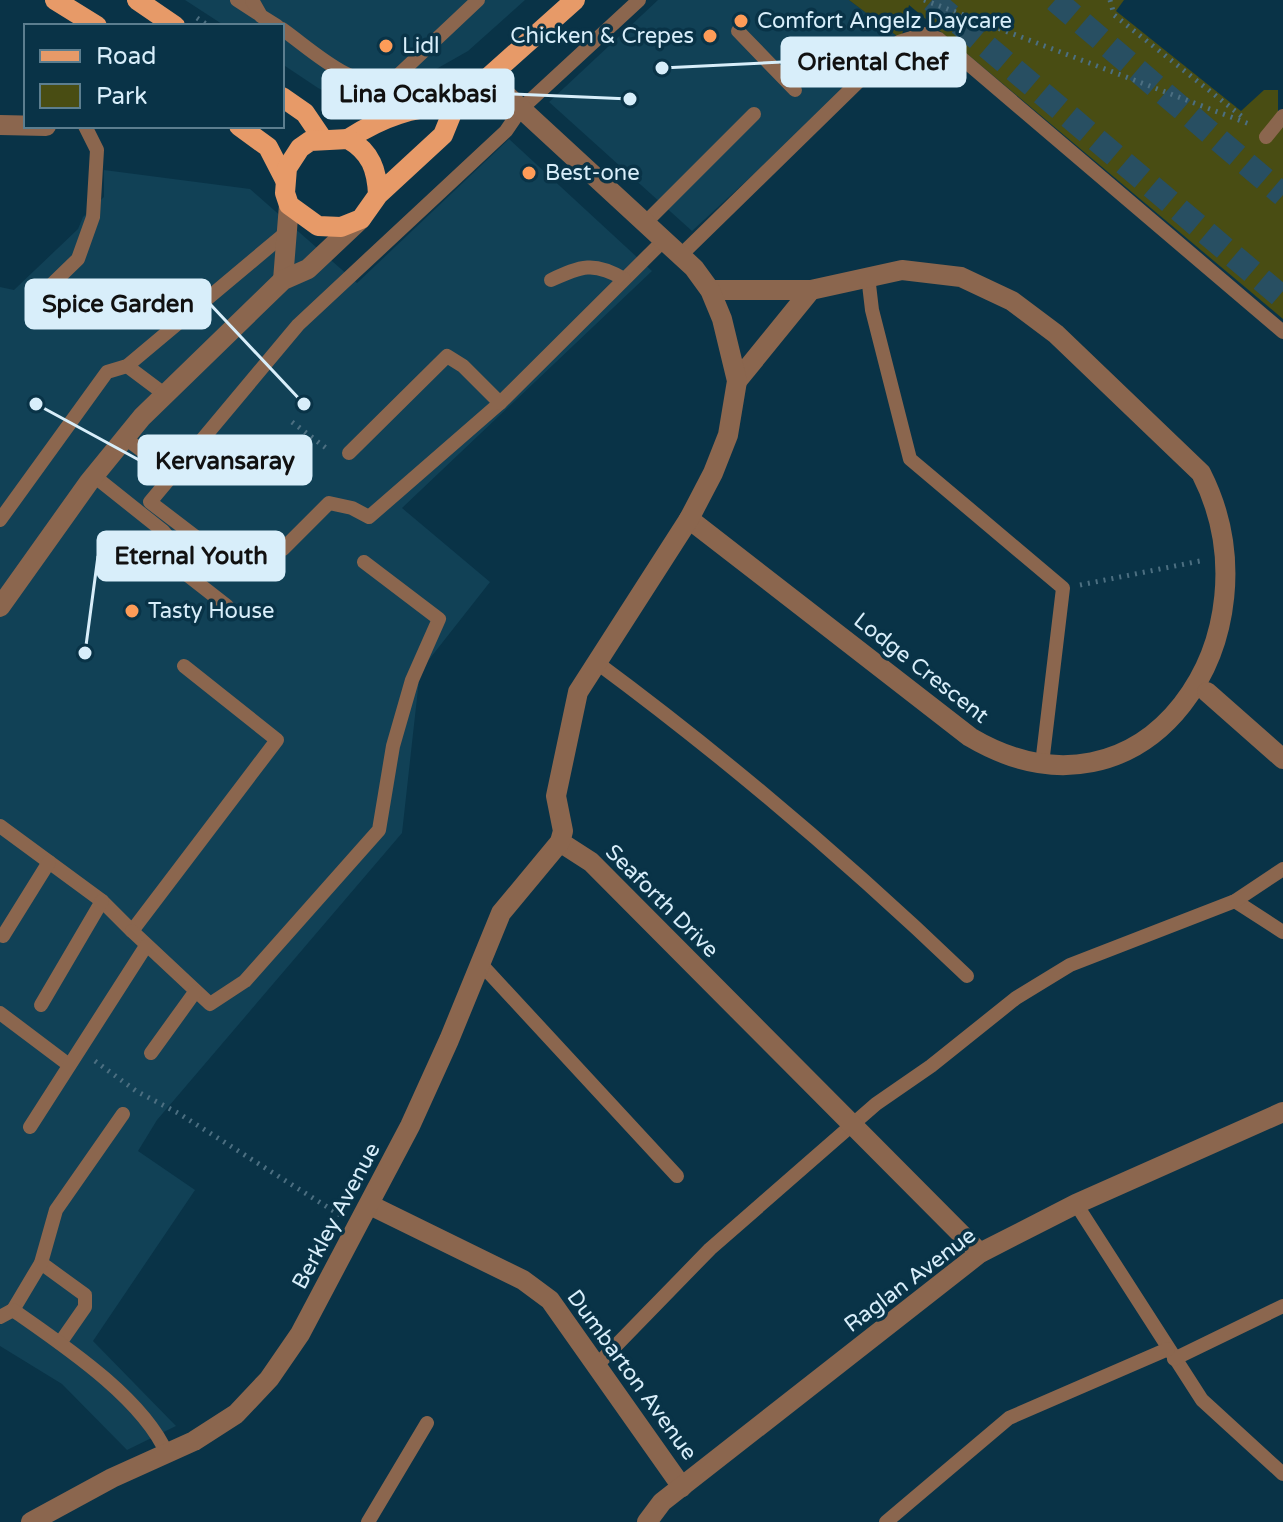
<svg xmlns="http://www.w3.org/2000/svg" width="1283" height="1522" viewBox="0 0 1283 1522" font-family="'Varela Round',sans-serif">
<rect width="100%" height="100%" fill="#093347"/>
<!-- built -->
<g fill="#114156">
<path d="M185,0H525L468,51L431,72L379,94L349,97L335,96L318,88L282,64V26H225Z"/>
<path d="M658,0H849L901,39L692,231L549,102Z"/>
<path d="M509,139L652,271L402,508L490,582L420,671L402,833L157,1120L138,1151L195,1190L93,1341L176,1426L127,1450L62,1384L0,1346V287L14,290L78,229L83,217L104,197V170L250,189L357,283Z"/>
</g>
<!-- green -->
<path fill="#494d13" d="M849,0H1124L1116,11L1241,111L1264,90H1278V113L1283,118V319L909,5L901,39Z"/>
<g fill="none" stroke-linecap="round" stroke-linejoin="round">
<!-- highway-tunnel -->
<g stroke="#284f62" stroke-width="24" stroke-dasharray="24 12" stroke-linecap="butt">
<path d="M932,0L1283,298"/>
<path d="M1055,0L1283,195"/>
</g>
<!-- path -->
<g stroke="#4c6f81" stroke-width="5" stroke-dasharray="2 6" stroke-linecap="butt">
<path d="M924,0L1252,125"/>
<path d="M1110,0L1114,15L1245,119"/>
<path d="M197,18L209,26"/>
<path d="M292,422L326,448"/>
<path d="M1080,585L1200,561"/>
<path d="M95,1061L136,1091L178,1113L340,1215"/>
</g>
<!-- lane -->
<g stroke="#8b664e" stroke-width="14">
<path d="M237,0L257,13"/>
<path d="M252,0L261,16L277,26"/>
<path d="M639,0L521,109L506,131L298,325L150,502L239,570L256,555L283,549L329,503L352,508L369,517L500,403L664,240"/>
<path d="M282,29C312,50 354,92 392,81L478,0"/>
<path d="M738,31L795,90"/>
<path d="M1266,137L1283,116"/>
<path d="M646,222L754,114"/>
<path d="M681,255L899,42L924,34L939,39L1283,332"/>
<path d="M868,276L872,310L910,459L1063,588L1042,764"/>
<path d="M551,280C581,266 594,261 624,279"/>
<path d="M47,289L78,259L93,217L97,150L85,126"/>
<path d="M127,366L163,393"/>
<path d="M125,438L173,474"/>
<path d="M349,453L447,356L463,366L500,403"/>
<path d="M94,476L163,531L176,547L181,570L227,606"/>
<path d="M0,520L107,372L127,366L288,231"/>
<path d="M596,662C726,758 850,864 967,976"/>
<path d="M0,826L102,901L132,931L277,740L184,666"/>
<path d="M1235,901L1283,932"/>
<path d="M132,931L210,1004L245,981L379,830L393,746L412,680L439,619L364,562"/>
<path d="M3,936L49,862"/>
<path d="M480,963L677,1176"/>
<path d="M41,1005L102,901"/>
<path d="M0,1013L69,1065"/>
<path d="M151,1053L195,992"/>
<path d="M30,1127L146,946"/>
<path d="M1076,1204L1202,1400L1283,1474"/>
<path d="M41,1263L85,1295V1307L60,1343"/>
<path d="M13,1310L41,1263L56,1210L123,1114"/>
<path d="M0,1317L13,1310C63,1345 143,1398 167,1454"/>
<path d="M1174,1359L1283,1306"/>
<path d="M597,1365L710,1249L876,1104L931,1066L1016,998L1070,965L1235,901L1283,869"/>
<path d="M368,1522L427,1423"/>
<path d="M886,1522L1009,1418L1168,1349"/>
</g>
<!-- street -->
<g stroke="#8b664e" stroke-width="20">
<path d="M0,125L46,126"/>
<path d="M283,280L289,205"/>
<path d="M737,381L811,290"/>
<path d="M689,519L970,737C1146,841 1283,634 1201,473L1056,334L1012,301L961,277L902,270L811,290H710"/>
<path d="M0,607L89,482L142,417L283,280L308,269L361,219"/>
<path d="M1207,692L1283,759"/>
<path d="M560,842L591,862L980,1253"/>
<path d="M370,1205L523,1280L550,1300L682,1487"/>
<path d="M31,1522L112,1478L194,1441L236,1414L269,1379L300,1334L410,1126L449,1040L501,913L560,842L563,831L556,796L578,692L689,519L713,473L728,435L737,381L722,319L710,290L694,268L489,79"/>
<path d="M647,1522L662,1502L980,1253L1076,1204L1283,1112"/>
</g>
<!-- primary -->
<g stroke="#e79a68" stroke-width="20">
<path d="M55,0L97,26"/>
<path d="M137,0L175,26"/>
<path d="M282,97L305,113L322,138"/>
<path d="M239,126L268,147L285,180"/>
<path d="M348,139C381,118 415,104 454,108"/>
<path d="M378,195C377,170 371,152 348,139L310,141L300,148L287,168L285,193L289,205L318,226L341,227L361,219L378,195L443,135L454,108L575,0"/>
</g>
</g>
<!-- markers -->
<g fill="#fe9c58" stroke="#093347" stroke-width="3">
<circle cx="741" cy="21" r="8"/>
<circle cx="710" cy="36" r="8"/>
<circle cx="386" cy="46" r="8"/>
<circle cx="529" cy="173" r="8"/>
<circle cx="132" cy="611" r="8"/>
</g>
<g text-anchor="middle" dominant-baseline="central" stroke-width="7" stroke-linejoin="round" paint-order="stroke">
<!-- poi labels -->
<g font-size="22" fill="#d8eefa" stroke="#093347" text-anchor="start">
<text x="757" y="21">Comfort Angelz Daycare</text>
<text x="694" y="36" text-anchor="end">Chicken &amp; Crepes</text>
<text x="402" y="46">Lidl</text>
<text x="545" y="173">Best-one</text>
<text x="148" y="611">Tasty House</text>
</g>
<!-- street labels -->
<g font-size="22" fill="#d8eefa" stroke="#093347">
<text transform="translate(921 668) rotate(38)">Lodge Crescent</text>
<text transform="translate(662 901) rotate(45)">Seaforth Drive</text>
<text transform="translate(336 1216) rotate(-62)">Berkley Avenue</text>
<text transform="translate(910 1280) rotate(-37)">Raglan Avenue</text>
<text transform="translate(632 1375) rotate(54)">Dumbarton Avenue</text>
</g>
</g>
<!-- callouts -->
<path fill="none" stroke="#d8eefa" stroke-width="3" d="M662 68L782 62M630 99L513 94M304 404L210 304M36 404L139 460M85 653L98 556"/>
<g fill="#d8eefa" stroke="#093347" stroke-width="3">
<circle cx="662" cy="68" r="8"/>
<circle cx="630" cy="99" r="8"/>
<circle cx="304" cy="404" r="8"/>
<circle cx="36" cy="404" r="8"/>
<circle cx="85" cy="653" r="8"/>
</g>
<g fill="#d8eefa" stroke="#d8eefa" stroke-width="3">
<rect x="782" y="38" width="183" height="48" rx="8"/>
<rect x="323" y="70" width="190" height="48" rx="8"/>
<rect x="26" y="280" width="184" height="48" rx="8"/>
<rect x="139" y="436" width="172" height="48" rx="8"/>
<rect x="98" y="532" width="186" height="48" rx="8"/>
</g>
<g font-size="24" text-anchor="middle" font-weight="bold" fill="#111">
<text x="873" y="70">Oriental Chef</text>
<text x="418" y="102">Lina Ocakbasi</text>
<text x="118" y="312">Spice Garden</text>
<text x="225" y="469">Kervansaray</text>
<text x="191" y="564">Eternal Youth</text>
</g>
<!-- legend -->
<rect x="24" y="24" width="260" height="104" fill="#093347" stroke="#5c7e8f" stroke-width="2"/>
<rect x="40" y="50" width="40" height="12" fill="#e79a68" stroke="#5c7e8f" stroke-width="2"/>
<text x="96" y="64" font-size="24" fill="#d8eefa">Road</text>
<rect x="40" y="84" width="40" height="24" fill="#494d13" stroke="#5c7e8f" stroke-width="2"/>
<text x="96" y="104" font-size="24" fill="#d8eefa">Park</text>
</svg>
